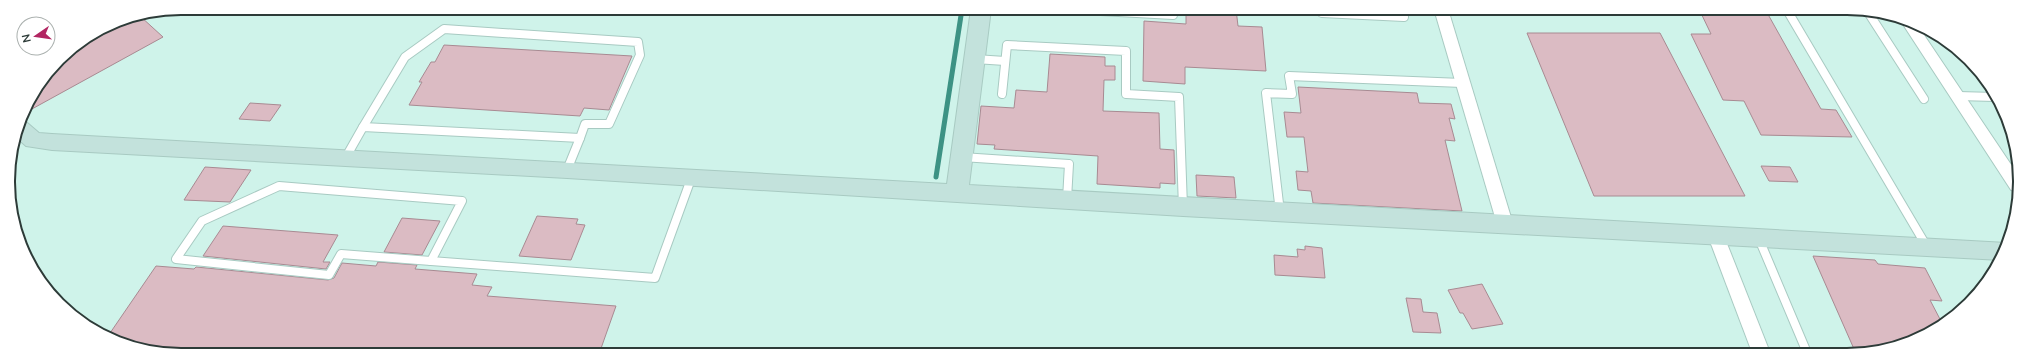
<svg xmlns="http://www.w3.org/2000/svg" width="2028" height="363" viewBox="0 0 2028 363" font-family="Mulish,sans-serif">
<rect width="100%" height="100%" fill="#cff3ea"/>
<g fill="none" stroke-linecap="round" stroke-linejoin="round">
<!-- stream -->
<path stroke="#3d9284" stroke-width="5" d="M936,177L962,9"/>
</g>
<!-- building -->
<g fill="#dbbbc3" stroke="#a88a92">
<path d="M1186,9H1236L1238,26L1262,27L1266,71L1185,67V84L1143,81L1144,21L1186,24Z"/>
<path d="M1699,9H1765L1821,109L1836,110L1852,137L1761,135L1744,101L1723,100L1691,34H1711Z"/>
<path d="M140,16L163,37L21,115L59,59L115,21Z"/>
<path d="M1527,33H1660L1745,196H1594Z"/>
<path d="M444,45L632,56L609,110L584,108L580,116L409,105L422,82H419L431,62H435Z"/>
<path d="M1050,54L1105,57V66H1115V80H1104L1103,111L1159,113L1160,149L1174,150L1175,184L1160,183V188L1097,184L1098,156L994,149L995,145L977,144L981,106L1014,108L1016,90L1047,92Z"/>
<path d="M1298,87L1417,93L1419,103L1451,104L1455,119L1449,118L1455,141L1445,140L1462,211L1313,203L1311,191L1298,190L1296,171L1308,172L1304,137H1287L1284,112L1301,113Z"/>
<path d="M250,103L281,105L270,121L239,119Z"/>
<path d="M1761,166L1790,167L1798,182L1769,181Z"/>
<path d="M205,167L251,170L230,202L184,200Z"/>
<path d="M1196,175L1234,177L1236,198L1197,196Z"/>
<path d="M537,216L578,219L576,224L585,225L571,260L519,256Z"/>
<path d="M402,218L440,221L422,255L384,252Z"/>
<path d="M223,226L338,235L323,262H330L326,269L203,256Z"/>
<path d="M1305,246L1322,248L1325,278L1275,275L1274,255L1298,257L1297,249L1305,250Z"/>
<path d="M1813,256L1875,260L1878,264L1925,268L1942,301L1930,300L1942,323L1923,337L1874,350L1854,349Z"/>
<path d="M378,262L417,265L415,269L477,274L472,285L492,287L487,296L616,306L599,354H159L108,336L156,266L194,269L196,267L328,280L334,278L342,263L376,266Z"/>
<path d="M1482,284L1503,324L1472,329L1463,313H1460L1448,290Z"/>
<path d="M1406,298L1421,299L1423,312L1437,313L1441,333L1413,332Z"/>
</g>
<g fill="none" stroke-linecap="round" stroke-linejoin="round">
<defs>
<g id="lane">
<path d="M1064,9L1173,15"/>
<path d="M1322,9V13L1404,17L1402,9"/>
<path d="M1866,9L1924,99"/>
<path d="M1874,11L1787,10L1927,247"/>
<path d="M975,59L1005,61"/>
<path d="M1002,94L1007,45L1126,51V94L1179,97L1183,207"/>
<path d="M1958,96L1995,97"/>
<path d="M363,127L405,57L444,29L638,42L640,55L609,124H585L580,138"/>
<path d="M346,157L363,127L580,138L567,170"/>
<path d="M962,157L1069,164L1067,199"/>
<path d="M279,186L462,201L431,261L341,254L329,275L176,259L202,221Z"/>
<path d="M1280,212L1266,93L1292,94L1289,76L1462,83"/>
<path d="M1759,239L1808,355"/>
<path d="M431,261L655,278L691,179"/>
</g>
<g id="street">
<path d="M1434,9H1448L1513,224L1511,229L1505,231L1499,229L1497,224Z"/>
<path d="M1903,21L1918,26L2016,172L2018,192L2011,190L1904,26L1902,23Z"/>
<path d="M1716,229L1722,231L1724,236L1771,355H1753L1708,236L1710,231Z"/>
</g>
<path id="secondary" d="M971,9H991L969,185L2007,243L2001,260L1183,216L567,178L52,150L26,146L16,137L20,120L25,121L39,133L52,134L947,184Z"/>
</defs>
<!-- lane casing -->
<use href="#lane" stroke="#a8cac2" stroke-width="10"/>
<!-- street casing -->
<use href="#street" stroke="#a8cac2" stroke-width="2"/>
<!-- secondary casing -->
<use href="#secondary" stroke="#a8cac2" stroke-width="2"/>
<!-- lane -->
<use href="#lane" stroke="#fff" stroke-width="8"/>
<!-- street -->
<use href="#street" fill="#fff" fill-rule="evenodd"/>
<!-- secondary -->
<use href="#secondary" fill="#c3e2dc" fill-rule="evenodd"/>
</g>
<!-- crop -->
<path d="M0 0H2028V363H0ZM181 15H1847A166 166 0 0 1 2013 181V182A166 166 0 0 1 1847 348H181A166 166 0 0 1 15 182V181A166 166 0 0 1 181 15Z" fill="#fff" fill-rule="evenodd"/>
<path fill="none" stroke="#2d3b38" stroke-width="2" d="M181 15H1847A166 166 0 0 1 2013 181V182A166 166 0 0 1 1847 348H181A166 166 0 0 1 15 182V181A166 166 0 0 1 181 15Z"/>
<!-- north arrow -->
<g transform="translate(36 36) rotate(257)"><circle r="19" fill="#ffffff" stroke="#abb1af"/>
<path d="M0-3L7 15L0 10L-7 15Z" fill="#b22662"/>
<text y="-6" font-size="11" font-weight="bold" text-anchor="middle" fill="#2d3b38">N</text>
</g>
</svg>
